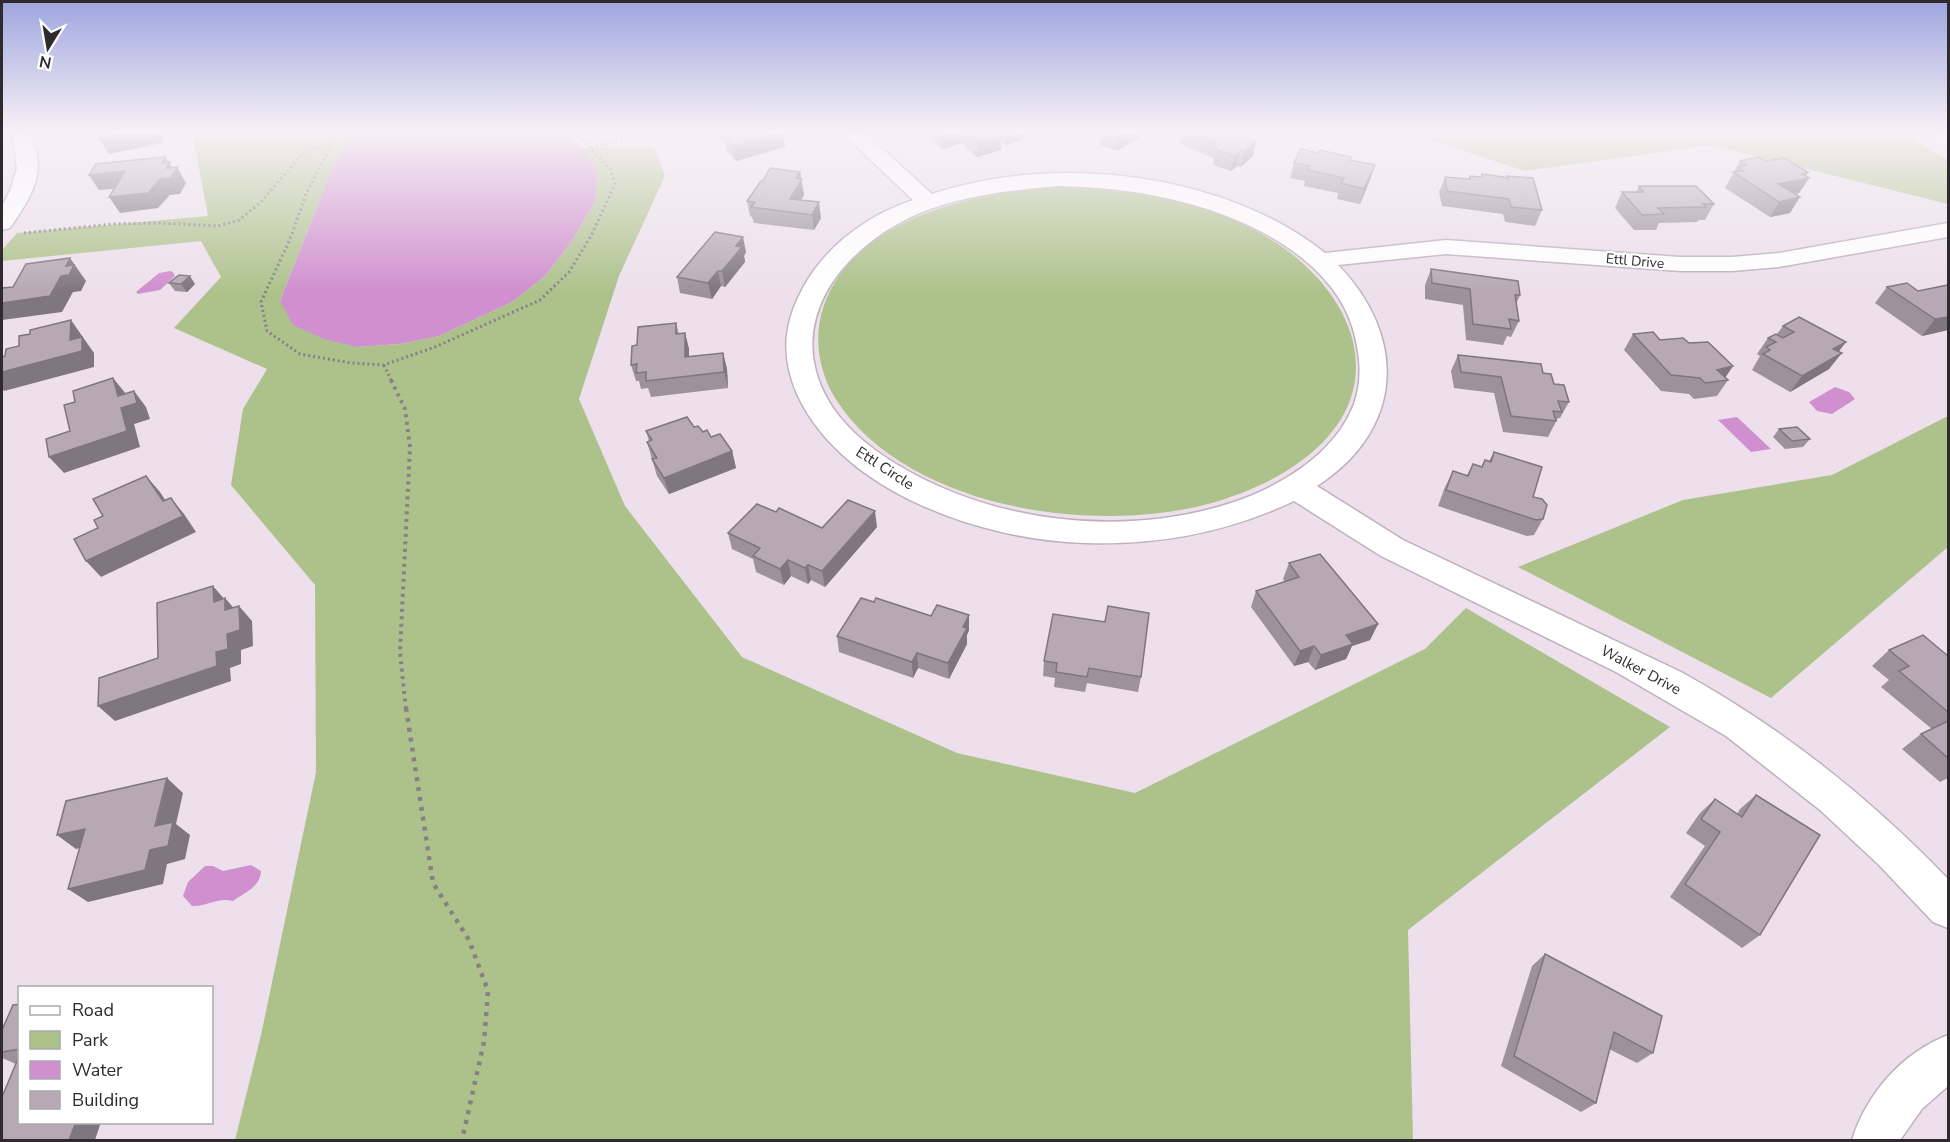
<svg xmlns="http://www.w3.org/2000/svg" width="1950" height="1142" viewBox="0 0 1950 1142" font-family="'Nunito Sans',sans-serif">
<rect width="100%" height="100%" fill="#ede0ec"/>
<!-- green -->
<g fill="#adc28b">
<path d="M192,132H354L334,164L280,301L357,347L400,344L439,336L512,302L545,276L571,242L594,204L598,173L581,148L654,147L665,176L619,276L579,399L625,506L742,657L957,753L1135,793L1425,649L1466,608L1670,727L1408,930L1413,1140H235L261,1035L316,772L315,585L231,485L243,409L267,369L174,328L221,277L201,241L2,261V250L17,233L208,216Z"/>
<path d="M1405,132H1899L1948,160V204L1710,145L1525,171Z"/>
<path d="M1059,187C1135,189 1213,201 1278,244C1350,292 1390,379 1318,447C1287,476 1247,493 1208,504C1091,535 904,508 835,398C818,370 813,336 824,305C856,216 977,192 1059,187Z"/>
<path d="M1948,416V547L1771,698L1518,567L1683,500L1832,475Z"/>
</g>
<!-- water -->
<g fill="#d08fce">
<path d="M354,132H566L581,148L598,173L594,204L571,242L545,276L512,302L439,336L400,344L357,347L324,339L293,325L280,301L334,164Z"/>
<path d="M170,271L173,272L175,276L160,290L138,294L136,292L159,273Z"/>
<path d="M1835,387L1849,392L1855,399L1832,414L1817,411L1809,402Z"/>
<path d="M1737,417L1771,449L1751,452L1718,420Z"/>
<path d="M251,865L261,871C260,887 246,892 233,901C217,897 207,907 192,906L183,896L188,882L205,866H213L223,871Z"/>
</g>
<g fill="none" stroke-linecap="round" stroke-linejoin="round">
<defs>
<g id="minor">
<path d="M8,132H29C49,170 32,196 10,228L2,230V206L10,191L17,168L14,144Z"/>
<path d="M841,132H864L932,194C1053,153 1224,172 1325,253L1446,240L1680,257H1732L1779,253L1948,223V237L1779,267L1732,271H1680L1446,254L1338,265C1408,337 1404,430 1317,486L1403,540L1681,672C1781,727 1869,797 1948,879V928L1933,922L1879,865L1820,810L1726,736L1616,672L1381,556L1294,501C1228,532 1160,545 1087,543C985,541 842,493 797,394C780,354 784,322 804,286C827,245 868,215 913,200ZM1058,186C1096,187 1133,190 1170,199C1239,214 1331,255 1353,329C1360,355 1363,378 1354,404C1335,454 1280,487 1231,503C1123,538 993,523 896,464C873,450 849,431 833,408C778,325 842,246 920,213C964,195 1011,190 1058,186Z"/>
<path d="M1926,132H1948V146L1940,145Z"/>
<path d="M1948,1035V1086L1922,1109L1900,1140H1852C1867,1093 1901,1054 1948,1035Z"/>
</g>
</defs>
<!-- minor casing -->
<use href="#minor" stroke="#beb1bd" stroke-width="3"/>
<!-- path-far2 -->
<g stroke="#887f87" stroke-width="3" stroke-dasharray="2 3" stroke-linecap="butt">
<path d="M338,132L306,194L290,239L261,302L267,331L300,354L351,363L384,365L435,347L540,300L569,272L591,236L615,184L610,168L574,132"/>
<path d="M591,148L651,132"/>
<path d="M24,233L113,224L160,223L218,226L239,220L260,203L305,151L328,147"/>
<path d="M384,365L392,382"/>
</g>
<!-- path-far1 -->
<path stroke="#887f87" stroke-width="4" stroke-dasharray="3 4.5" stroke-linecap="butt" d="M391,380L405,409L410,447L400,652L406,710"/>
<!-- path -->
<path stroke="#887f87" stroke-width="4.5" stroke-dasharray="4 6" stroke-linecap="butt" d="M406,708L433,883L469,940L488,991L484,1042L462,1140"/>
<!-- minor -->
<use href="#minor" fill="#fff" fill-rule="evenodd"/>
</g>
<!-- wall -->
<g fill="#9d919c">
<path d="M715,132H783L785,147L736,161L727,151L725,143Z"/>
<path d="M922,132H1025L1024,139L1006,145L1001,141V150L977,157L965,147V144L963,143L942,149Z"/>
<path d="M1090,132H1141L1140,137L1117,151L1100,145L1101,136Z"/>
<path d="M1181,132H1234L1256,141L1253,156L1241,167L1237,166L1231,171L1213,165L1214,158L1180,144Z"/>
<path d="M1318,153L1351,157L1350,160L1370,180L1360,204L1337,199L1338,193L1304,186L1305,181L1290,178L1294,163Z"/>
<path d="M1740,161H1766L1809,178L1799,193L1795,194L1790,213L1770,217L1725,188Z"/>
<path d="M800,172L804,195L801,200L821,218L814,230L754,223L752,217L750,216L747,201L763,181Z"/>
<path d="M1482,174L1506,178L1507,176L1542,210L1535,226L1505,222L1503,214L1442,206L1439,192L1445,177L1468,179L1470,176L1481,177Z"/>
<path d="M1639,186L1714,204L1705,220H1699L1697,222L1659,223L1656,230H1634L1615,208L1622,192H1636Z"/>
<path d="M746,252L744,256L745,262L725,287L721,286L712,299L680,293L677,277Z"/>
<path d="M1431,269L1520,295L1516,304L1519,321L1511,337L1507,336L1503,345L1466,340L1463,305L1425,299V285Z"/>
<path d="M169,283L195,284L187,292L175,291Z"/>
<path d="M1948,285V330L1922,336L1875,303L1887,287L1918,291Z"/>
<path d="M676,323L679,334L685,333L689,349V357L723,353L727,369L728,388L651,397L648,388L641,389L639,381H636L631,365L637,345Z"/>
<path d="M1783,326L1838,352L1829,369L1790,392L1752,370L1760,356L1757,354L1768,338L1777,334Z"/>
<path d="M1633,334L1660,340L1689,343L1733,366L1725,377L1728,380L1717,396L1694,399L1689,394L1661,391L1624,350Z"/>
<path d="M1458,355L1543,373L1569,402L1560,418H1558L1548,437L1503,432L1494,393L1454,388L1451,371Z"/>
<path d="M694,427L711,437L732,451L736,468L669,494L657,476L647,442L649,441L646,431Z"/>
<path d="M1779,429L1810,439L1803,447L1785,449L1773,437Z"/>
<path d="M1494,452L1533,497L1543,519L1534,535L1527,536L1438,506L1445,487L1453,471L1467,475L1473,464L1481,467L1485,460L1489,461Z"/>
<path d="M776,512L822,528L877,527L825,587L811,580L808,584L791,576L784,585L756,572L753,559L732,549L728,533Z"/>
<path d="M1289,563L1378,624L1370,640L1352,646L1346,659L1315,670L1308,662L1294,666L1251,607L1256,591L1285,582L1283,579Z"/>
<path d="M874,602L931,616L969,615V630L967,635V644L949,679L918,668L913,678L839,652L837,636Z"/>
<path d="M1889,650L1948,656V778L1940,782L1902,749L1921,734L1932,729L1881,687L1889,680L1872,666Z"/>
<path d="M1044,661L1141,677L1138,692L1087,683L1085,692L1054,687L1055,678L1043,676Z"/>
<path d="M1756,795L1760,935L1742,948L1670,897L1705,846L1686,833L1700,813L1715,799L1737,814L1740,809Z"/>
<path d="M1545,954L1653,1053L1637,1063L1609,1049L1596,1103L1581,1112L1501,1066L1532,966Z"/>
<path d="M20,1004V1122L16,1064L2,1058V1030Z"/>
</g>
<!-- shaded-wall -->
<g fill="#7f767f">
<path d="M132,132H163V143L109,154L99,139Z"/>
<path d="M781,132H783L785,147L736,161L733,146Z"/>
<path d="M947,132H963V143L942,149L941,134Z"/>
<path d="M1023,132H1025L1024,139L1006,145V138Z"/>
<path d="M1124,132H1141L1140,137L1117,151L1118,136Z"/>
<path d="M1001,135V150L977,157V142Z"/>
<path d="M1256,141L1253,156L1241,167L1244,152Z"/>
<path d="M1240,151L1237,166L1231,171L1234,156Z"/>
<path d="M165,157L175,171L177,167L186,183L180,194L170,195L158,208L120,213L109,197L162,163Z"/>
<path d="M1375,165L1370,180L1360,204L1364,189Z"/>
<path d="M125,171L135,187L99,190L89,175Z"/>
<path d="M800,172L804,195L793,212L790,199L796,178Z"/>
<path d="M1808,172L1805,179L1809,178L1799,193L1774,198L1778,184L1802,174Z"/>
<path d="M1800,197L1790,213L1770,217L1779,202Z"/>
<path d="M819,202L821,218L814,230L812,215Z"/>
<path d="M743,237L746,252L744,256L745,262L725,287L722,271L736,246Z"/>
<path d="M70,258L86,281L81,291L73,292L62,312L2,320V303L66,266Z"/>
<path d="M718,271L721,286L712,299L708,283Z"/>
<path d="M190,276L195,284L187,292L181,284Z"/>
<path d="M1948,317V330L1922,336L1935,319Z"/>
<path d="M71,320L94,353V367L4,391L2,388V372Z"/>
<path d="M685,333L689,349V374L685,357Z"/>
<path d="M1846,342L1834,358L1842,353L1829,369L1790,392L1802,376L1833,349Z"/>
<path d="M723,353L727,369L728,388L724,372Z"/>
<path d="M1733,366L1723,381L1717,370Z"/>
<path d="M113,378L126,394L134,391L146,407L150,419L134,424L140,447L64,473L49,457L118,396Z"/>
<path d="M732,451L736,468L669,494L664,478Z"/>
<path d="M146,476L160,492L176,517L163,501Z"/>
<path d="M171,498L184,514L196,532L101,577L86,561Z"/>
<path d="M875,511L877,527L825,587L822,571Z"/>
<path d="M788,560L791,576L784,585L780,569Z"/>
<path d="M808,565L811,580L808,584L805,568Z"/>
<path d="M213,586L225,600V598L238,613L239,626L214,602Z"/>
<path d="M239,606L252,621L253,646L241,650V664L230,668L231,681L115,721L98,706L216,652L227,634Z"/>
<path d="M969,615V630L967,635V644L949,679L948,663L963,627Z"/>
<path d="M1378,624L1370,640L1352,646L1346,659L1315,670L1321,655L1346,635Z"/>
<path d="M1314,646L1308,662L1294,666L1300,651Z"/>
<path d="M917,653L918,668L913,678L912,662Z"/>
<path d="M167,778L183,793L176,824L190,835L185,859L167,864L163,884L88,902L68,889L150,850Z"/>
<path d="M85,829L103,842L76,849L57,835Z"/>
<path d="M76,1122H101L95,1140H69Z"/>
</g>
<!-- building -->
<g fill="#b6a9b5" stroke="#7f767f" stroke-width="1.5">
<path d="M100,132H132L99,139Z"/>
<path d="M727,132H781L733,146L724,136L729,135Z"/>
<path d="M965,132H998L1001,135L977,142Z"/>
<path d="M999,132H1023L1006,138Z"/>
<path d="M1109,132H1124L1118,136Z"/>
<path d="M1190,132H1234L1256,141L1244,152L1240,151L1234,156L1215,149L1221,144Z"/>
<path d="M1301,149L1318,153L1320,150L1351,157L1350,160L1375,165L1364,189L1341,183L1344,178L1308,170L1310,166L1294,163Z"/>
<path d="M165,157L162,163L170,162L166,168L177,167L171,178L160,179L148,193L109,197L125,171L89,175L96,164Z"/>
<path d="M1759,157L1766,161L1784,158L1808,172L1802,174L1809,178L1778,184L1800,197L1779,202L1733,172L1744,171L1738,167L1746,165L1740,161Z"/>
<path d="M770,168L800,172L796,178L802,179L790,199L819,202L812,215L751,207L755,202L747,201L761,181H763Z"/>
<path d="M1482,174L1504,177L1508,179L1507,176L1533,178L1542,210L1511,207L1509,199L1447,191L1445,177L1470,179V176L1482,177Z"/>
<path d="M1639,186H1696L1714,204H1703L1706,207L1658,208L1664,214L1642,215L1622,192H1644Z"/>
<path d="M715,232L743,237L736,246L742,247L722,271H718L708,283L677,277Z"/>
<path d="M70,258L66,266L74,265L69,275L61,276L50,296L2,303V288L13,287L26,264Z"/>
<path d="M1431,269L1518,281L1520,295H1515L1519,321L1509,319L1511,329L1473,324L1470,289L1432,283Z"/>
<path d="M179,275L190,276L181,284L169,283Z"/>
<path d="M1907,283L1918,291L1948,285V317L1935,319L1887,287Z"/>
<path d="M1799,317L1846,342L1833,349L1842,353L1802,376L1763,354L1770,350L1766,347L1776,342L1768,338L1776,334L1783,338L1794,332L1783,326Z"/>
<path d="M71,320L70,340L82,337V351L2,372V357L5,356L6,349L19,346V336L30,334V330Z"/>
<path d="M676,323V334L685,333V357L723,353L724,372L646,381V372L636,373L637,364L631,365L632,346L637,345L638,327Z"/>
<path d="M1653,332L1660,340L1683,338L1689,343L1708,342L1733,366L1717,370L1728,380L1705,383L1700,378L1671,375L1633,334Z"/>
<path d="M1458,355L1541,364L1543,373L1551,374L1554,384L1564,385L1569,402L1558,401L1562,412L1553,411L1556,421L1511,416L1501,377L1461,372Z"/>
<path d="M113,378L118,396L134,391L137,403L121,408L127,431L49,457L46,439L70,431L64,405L75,402L73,391Z"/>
<path d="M687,417L694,427L698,426L703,432L707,430L711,437L720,434L732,451L664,478L652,459L657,458L647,442L652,440L646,431Z"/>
<path d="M1797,427L1810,439L1792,441L1779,429Z"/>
<path d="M1494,452L1542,467L1533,497L1542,499L1547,505L1543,519L1536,520L1446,490L1453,471L1468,476L1473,464L1482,467L1485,460L1491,462Z"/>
<path d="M146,476L163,501L171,498L183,516L86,561L74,539L98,528L94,520L103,516L93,499Z"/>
<path d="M848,500L875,511L822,571L808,565L805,568L788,560L780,569L753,556L760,548L728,533L757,504L776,512L779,508L822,528Z"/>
<path d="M1320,554L1378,624L1346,635L1353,644L1321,655L1314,646L1300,651L1256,591L1299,577L1289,563Z"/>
<path d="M213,586L214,602L225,598V610L239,606L240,630L227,634L228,649L216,652L217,666L98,706L99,678L158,658L157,603Z"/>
<path d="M861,598L874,602L876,598L931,616L937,605L969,615L963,627L967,628L948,663L917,653L912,662L837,636Z"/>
<path d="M1108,606L1149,613L1141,677L1089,668L1087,677L1056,672L1057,663L1044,661L1053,614L1105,622Z"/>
<path d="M1923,635L1948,656V712L1899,671L1909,666L1889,650Z"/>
<path d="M1948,721V758L1921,734Z"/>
<path d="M167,778L155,826L173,822L168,846L150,850L145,870L68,889L85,829L57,835L66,801Z"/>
<path d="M1756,795L1820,835L1760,935L1685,884L1720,832L1701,819L1715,799L1742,817Z"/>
<path d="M1545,954L1662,1016L1653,1053L1614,1032L1596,1103L1514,1056Z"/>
<path d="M20,1004V1049L2,1052V1030L13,1005Z"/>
<path d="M20,1054V1122H76L69,1140H2V1097Z"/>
</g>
<!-- sky -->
<linearGradient id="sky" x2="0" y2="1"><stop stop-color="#9ea5de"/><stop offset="0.45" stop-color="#f7f1f6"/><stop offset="1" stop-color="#f7f1f6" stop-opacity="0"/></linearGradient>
<rect width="1950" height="292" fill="url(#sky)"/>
<g text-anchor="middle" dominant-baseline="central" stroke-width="4.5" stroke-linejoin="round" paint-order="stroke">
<!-- far-street labels -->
<g font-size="14" fill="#2f2a2e" stroke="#fff">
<text transform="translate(1635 261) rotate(5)">Ettl Drive</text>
</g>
<!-- street labels -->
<g font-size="15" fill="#2f2a2e" stroke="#fff">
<text transform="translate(885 468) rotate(33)">Ettl Circle</text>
<text transform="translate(1641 670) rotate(28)">Walker Drive</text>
</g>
</g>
<!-- border -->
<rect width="1950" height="1142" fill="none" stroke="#2f2a2e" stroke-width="6"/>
<!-- legend -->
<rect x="18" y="986" width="195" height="138" fill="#ffffff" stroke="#acaaab" stroke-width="1.5"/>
<rect x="30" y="1006" width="30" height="9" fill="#ffffff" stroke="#acaaab" stroke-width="1.5"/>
<text x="72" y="1016" font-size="18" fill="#2f2a2e">Road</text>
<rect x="30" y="1031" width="30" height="18" fill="#adc28b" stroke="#acaaab" stroke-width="1.5"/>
<text x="72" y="1046" font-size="18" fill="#2f2a2e">Park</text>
<rect x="30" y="1061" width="30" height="18" fill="#d08fce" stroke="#acaaab" stroke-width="1.5"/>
<text x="72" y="1076" font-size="18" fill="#2f2a2e">Water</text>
<rect x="30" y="1091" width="30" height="18" fill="#b6a9b5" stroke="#acaaab" stroke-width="1.5"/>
<text x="72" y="1106" font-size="18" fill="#2f2a2e">Building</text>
<!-- north arrow -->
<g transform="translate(48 48) rotate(191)" stroke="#ffffff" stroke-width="4.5" paint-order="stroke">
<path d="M0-4.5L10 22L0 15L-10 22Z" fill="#2f2a2e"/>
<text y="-9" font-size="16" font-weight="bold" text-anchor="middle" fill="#2f2a2e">N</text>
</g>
</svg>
